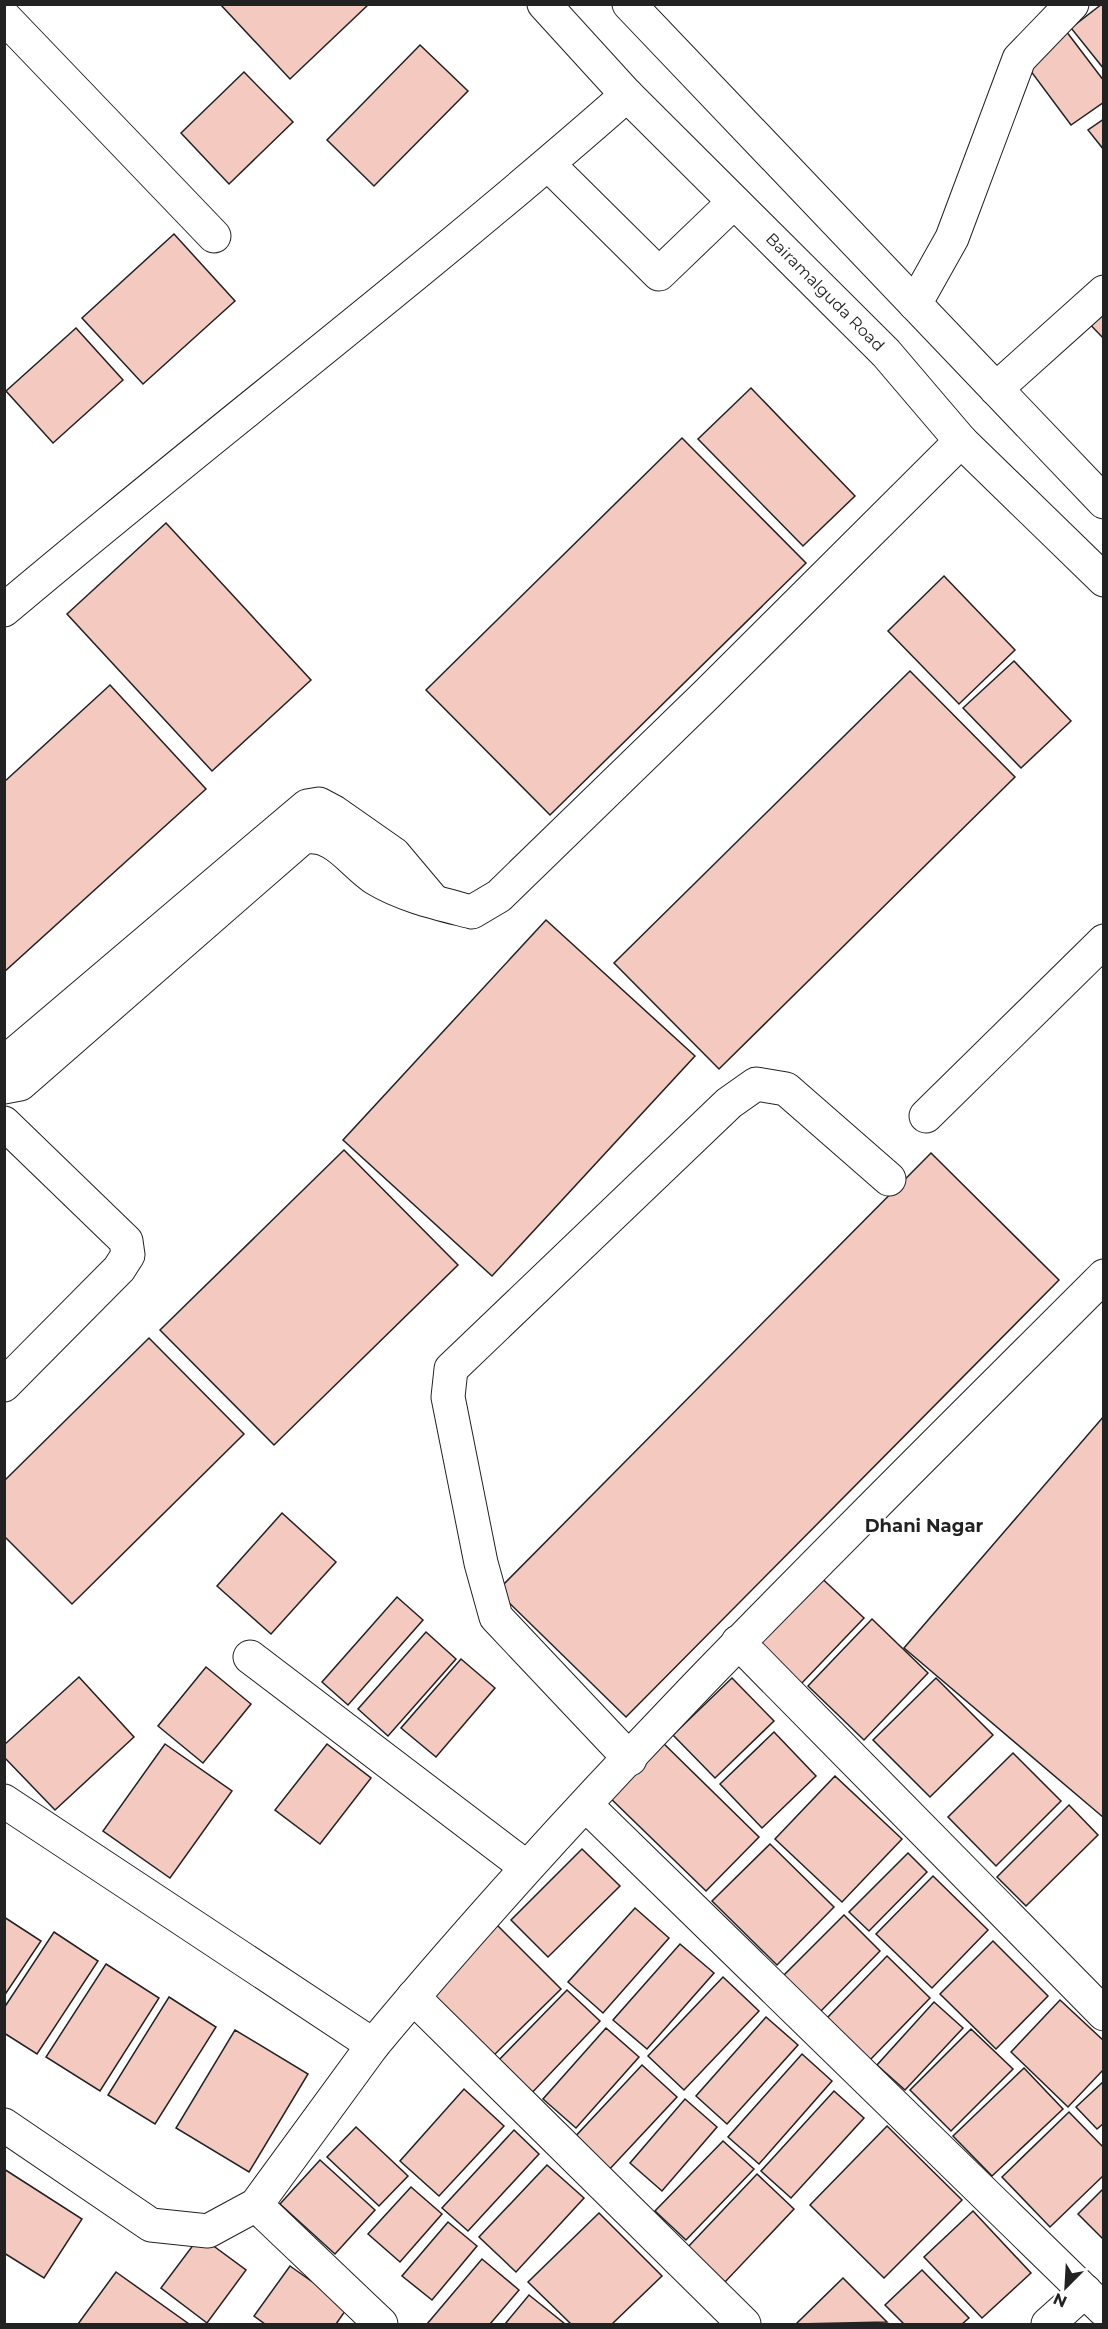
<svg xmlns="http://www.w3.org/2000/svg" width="1108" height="2329" viewBox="0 0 1108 2329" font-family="Montserrat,sans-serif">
<rect width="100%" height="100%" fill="#fff"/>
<!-- building -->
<g fill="#f3c9c0" stroke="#222" stroke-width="1.5">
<path d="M220,4H369L290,79Z"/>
<path d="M1102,4H1104V69L1071,28Z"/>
<path d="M1066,31L1104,81V102L1071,125L1024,62Z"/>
<path d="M420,45L468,91L374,186L327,140Z"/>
<path d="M244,72L293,122L229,184L181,133Z"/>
<path d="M1104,119V150L1088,130Z"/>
<path d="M174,234L235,301L143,384L82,318Z"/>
<path d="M1104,294V339L1081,315Z"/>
<path d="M76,328L123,380L53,443L6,391Z"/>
<path d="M751,388L855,496L803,546L698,439Z"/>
<path d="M682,438L806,563L550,815L426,690Z"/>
<path d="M166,523L311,680L212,771L67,614Z"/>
<path d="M944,576L1015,650L959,704L888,631Z"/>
<path d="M1014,661L1071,721L1021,768L963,708Z"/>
<path d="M910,671L1015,777L719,1069L614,963Z"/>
<path d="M110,685L206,789L4,972V782Z"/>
<path d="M546,920L695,1056L492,1276L343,1140Z"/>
<path d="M344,1150L458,1265L274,1445L160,1330Z"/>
<path d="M931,1153L1059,1280L626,1717L497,1591Z"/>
<path d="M149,1338L244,1434L72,1604L4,1536V1481Z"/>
<path d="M1104,1416V1818L904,1648Z"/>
<path d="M282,1513L336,1562L271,1634L217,1586Z"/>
<path d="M812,1569L864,1618L800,1685L748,1637Z"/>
<path d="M397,1597L423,1620L348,1705L322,1682Z"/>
<path d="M872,1619L928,1673L864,1740L808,1686Z"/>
<path d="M426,1632L456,1659L388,1736L358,1709Z"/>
<path d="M461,1659L495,1688L436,1757L401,1728Z"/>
<path d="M206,1667L251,1704L203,1763L158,1726Z"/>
<path d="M79,1677L134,1737L55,1810L4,1757V1745Z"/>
<path d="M732,1678L774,1721L715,1778L673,1735Z"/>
<path d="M936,1678L993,1735L930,1797L873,1740Z"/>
<path d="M774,1732L816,1776L762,1828L720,1784Z"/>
<path d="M659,1739L759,1837L706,1891L605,1793Z"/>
<path d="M165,1744L232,1791L170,1878L103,1831Z"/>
<path d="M327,1744L371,1778L320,1844L275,1810Z"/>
<path d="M1013,1753L1061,1801L996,1866L948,1817Z"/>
<path d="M835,1776L902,1839L842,1902L775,1839Z"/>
<path d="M1069,1805L1098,1835L1026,1906L997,1877Z"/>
<path d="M770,1844L834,1907L777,1965L712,1901Z"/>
<path d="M582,1849L620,1886L548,1957L511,1920Z"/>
<path d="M908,1853L927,1872L869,1931L849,1912Z"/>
<path d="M933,1876L988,1930L932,1988L876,1934Z"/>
<path d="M635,1908L669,1938L603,2013L568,1982Z"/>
<path d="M844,1915L880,1951L820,2012L783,1976Z"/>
<path d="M4,1917L41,1941L4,1996Z"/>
<path d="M493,1921L561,1989L493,2056L425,1988Z"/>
<path d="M54,1932L98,1961L37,2054L4,2033V2008Z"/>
<path d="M993,1941L1048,1996L996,2049L940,1994Z"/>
<path d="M680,1944L714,1973L647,2049L613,2020Z"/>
<path d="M887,1956L930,1998L870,2060L827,2018Z"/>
<path d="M106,1964L159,1998L100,2091L46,2057Z"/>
<path d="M723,1977L759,2011L684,2090L648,2056Z"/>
<path d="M567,1990L600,2021L528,2097L494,2065Z"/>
<path d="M169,1997L216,2027L155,2124L108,2095Z"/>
<path d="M1060,2000L1104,2041V2069L1068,2107L1011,2052Z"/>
<path d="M934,2002L963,2028L905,2090L877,2065Z"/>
<path d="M766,2017L798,2045L727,2124L696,2096Z"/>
<path d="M606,2028L639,2057L576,2128L543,2099Z"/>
<path d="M971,2029L1013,2069L951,2131L910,2090Z"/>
<path d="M235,2030L308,2074L249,2172L176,2128Z"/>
<path d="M802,2054L832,2081L759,2164L728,2137Z"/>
<path d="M642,2065L677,2097L607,2172L572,2140Z"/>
<path d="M1024,2068L1063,2109L992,2176L953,2136Z"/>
<path d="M1104,2081V2123L1097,2129L1076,2107Z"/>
<path d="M464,2089L504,2126L439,2196L400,2161Z"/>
<path d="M834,2091L864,2118L791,2198L761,2171Z"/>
<path d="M685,2099L717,2127L662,2191L630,2163Z"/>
<path d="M1069,2112L1104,2148V2175L1050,2227L1002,2177Z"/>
<path d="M887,2126L962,2200L884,2278L810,2205Z"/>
<path d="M356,2127L408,2176L379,2206L327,2157Z"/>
<path d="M514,2130L539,2154L468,2231L442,2208Z"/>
<path d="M723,2141L754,2169L686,2240L655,2211Z"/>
<path d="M320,2160L375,2210L335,2254L280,2204Z"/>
<path d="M547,2165L584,2198L516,2272L479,2237Z"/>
<path d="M4,2169L82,2219L44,2278L4,2253Z"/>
<path d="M757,2174L794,2209L725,2282L688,2247Z"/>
<path d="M411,2187L442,2214L400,2262L368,2234Z"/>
<path d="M1104,2188V2240L1078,2214Z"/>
<path d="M973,2211L1031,2273L982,2318L924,2257Z"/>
<path d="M599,2213L662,2276L612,2324H571L528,2282Z"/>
<path d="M448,2222L477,2246L432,2300L402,2276Z"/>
<path d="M200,2236L246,2270L207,2323L161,2288Z"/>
<path d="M482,2259L519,2290L490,2324H427Z"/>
<path d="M290,2266L348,2307L336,2324H265L254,2316Z"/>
<path d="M922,2270L969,2318L962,2324H904L885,2305Z"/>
<path d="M116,2272L189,2324H78Z"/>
<path d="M843,2278L887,2322L796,2324Z"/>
<path d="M529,2295L565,2324H505Z"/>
</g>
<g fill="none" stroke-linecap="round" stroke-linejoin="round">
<defs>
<g id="minor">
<path d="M4,17L214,236"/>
<path d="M549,165L659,274L734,202"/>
<path d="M915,304L952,238L1019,59L1072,4"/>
<path d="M996,389L1104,292"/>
<path d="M4,610C210,436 425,273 627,95"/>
<path d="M4,1063L307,806L319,804L334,812L394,854L431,898"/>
<path d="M4,1087L20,1084L302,838C334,830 352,864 376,879C404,896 441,904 472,912L499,896L707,694L961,441"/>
<path d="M926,1116L1104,941"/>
<path d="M4,1123L126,1241L128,1255L119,1269L4,1385"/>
<path d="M738,1642L1104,2014"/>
<path d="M250,1657L526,1867"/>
<path d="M630,1759L496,1617L481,1563L448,1397L451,1369L729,1103L756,1084L786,1089L889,1179"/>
<path d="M4,1801L373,2045L256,2205L208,2231L151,2225L4,2125"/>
<path d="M587,1806L1104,2310"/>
<path d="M413,1997L744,2324"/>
<path d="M373,2045C599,1773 854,1526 1104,1276"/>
<path d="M256,2205L381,2324"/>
<path d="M1048,2324L1085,2291"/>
</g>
<g id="major">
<path d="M544,4L627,95L886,353L961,441L1104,580"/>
<path d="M629,4L1104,502"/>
</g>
</defs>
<!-- minor casing -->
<use href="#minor" stroke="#222" stroke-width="35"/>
<!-- major casing -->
<use href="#major" stroke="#222" stroke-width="35"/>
<!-- minor -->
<use href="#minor" stroke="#fff" stroke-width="33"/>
<!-- major -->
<use href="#major" stroke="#fff" stroke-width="33"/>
</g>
<g text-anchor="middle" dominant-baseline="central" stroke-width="4.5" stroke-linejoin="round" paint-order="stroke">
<!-- street labels -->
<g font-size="16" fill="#222" stroke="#fff">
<text transform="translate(825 292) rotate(45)">Bairamalguda Road</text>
</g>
<!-- neighbourhood labels -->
<g font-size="18" font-weight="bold" fill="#222" stroke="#fff">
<text x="924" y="1526">Dhani Nagar</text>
</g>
</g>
<!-- border -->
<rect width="1108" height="2329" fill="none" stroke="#222222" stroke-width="12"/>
<!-- north arrow -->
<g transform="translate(1066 2287) rotate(204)" stroke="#ffffff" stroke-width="4.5" paint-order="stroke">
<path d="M0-4.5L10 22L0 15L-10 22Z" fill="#222222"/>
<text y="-9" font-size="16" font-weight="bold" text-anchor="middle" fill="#222222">N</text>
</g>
</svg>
